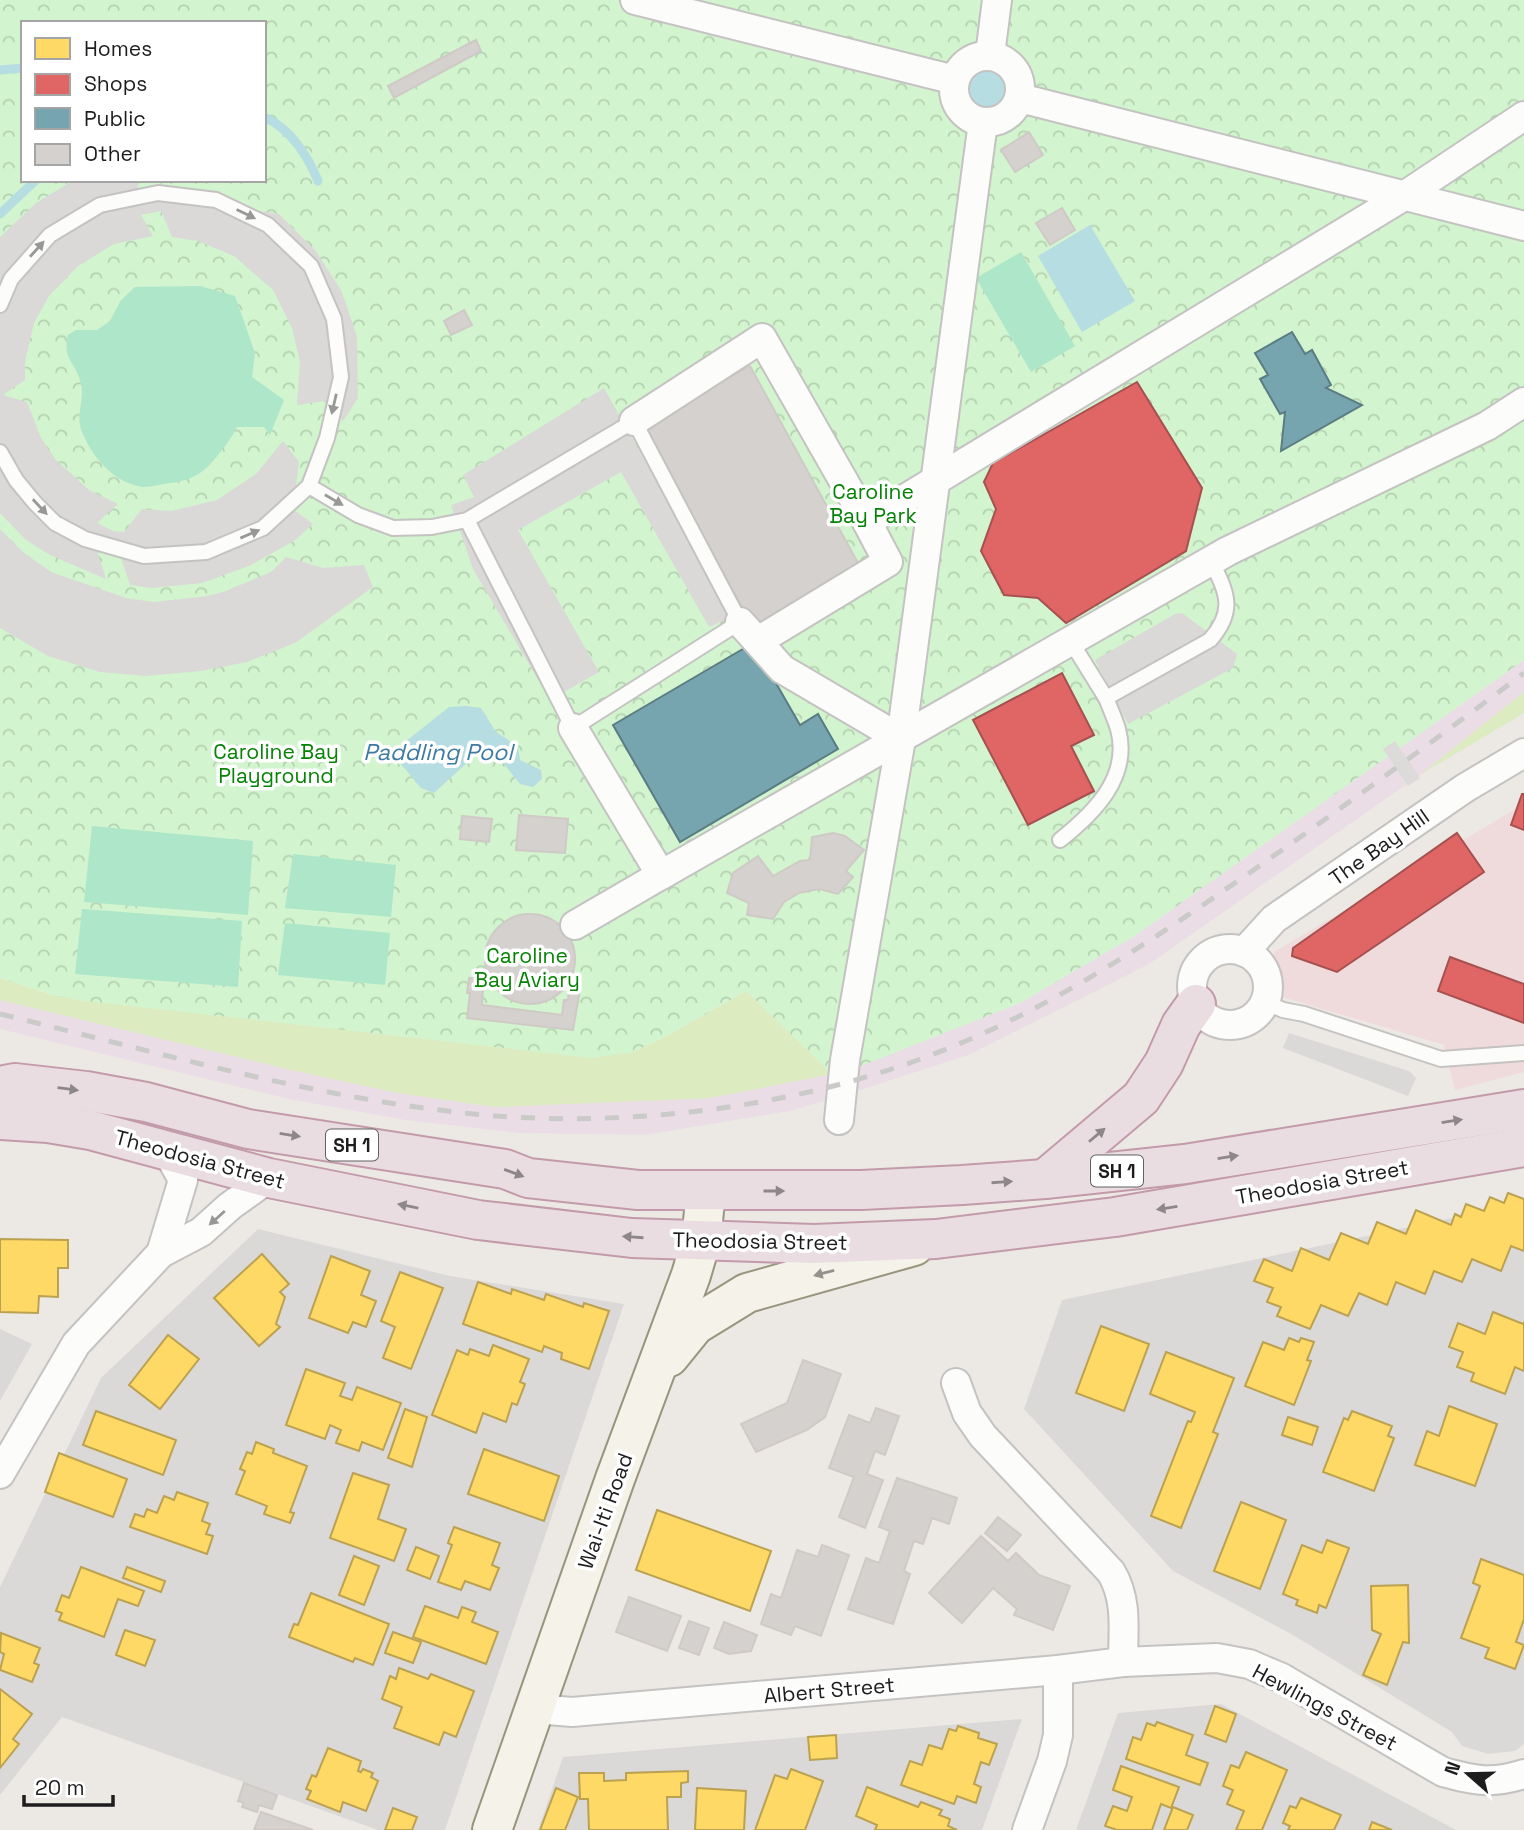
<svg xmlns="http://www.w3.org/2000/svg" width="1524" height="1830" viewBox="0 0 1524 1830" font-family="'Space Grotesk',sans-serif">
<defs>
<pattern id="park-crowns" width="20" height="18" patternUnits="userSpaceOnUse" patternTransform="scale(1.75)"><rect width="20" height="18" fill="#d2f4ce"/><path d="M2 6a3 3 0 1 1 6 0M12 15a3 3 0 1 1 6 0" fill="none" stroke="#b4d1b0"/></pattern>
</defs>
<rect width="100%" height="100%" fill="#ece9e5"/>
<!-- residential -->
<g fill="#dbd9d7">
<path d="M1524,1203V1744L1515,1751L1488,1754L1462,1746L1452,1732L1293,1635L1173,1571L1024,1409L1062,1300Z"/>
<path d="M258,1229L450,1276L624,1304L445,1830H378L62,1717L0,1795V1587L101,1378Z"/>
<path d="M0,1329L32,1344L0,1401Z"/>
<path d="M1221,1704L1456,1830H1076L1118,1713Z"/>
<path d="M1022,1719L982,1830H538L563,1757Z"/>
</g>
<!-- commercial -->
<path fill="#efdbdb" d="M1524,804V1072L1455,1090L1444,1045L1275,995L1274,952Z"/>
<!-- industrial -->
<g fill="#eadde6">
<path d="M1524,660V692L1420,775L1149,964L971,1054L857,1091L853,1073L861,1066L1020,1003L1136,935Z"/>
<path d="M0,1000L291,1070L398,1093L494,1107L710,1098L832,1074L827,1084L831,1099L790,1111L644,1135L520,1133L405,1120L289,1099L0,1029Z"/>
</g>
<!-- grass -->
<g fill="#ddebc1">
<path d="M1524,692V713L1420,775Z"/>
<path d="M0,978L52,995L633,1052L667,1036L746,991L832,1074L710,1098L494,1107L398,1093L291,1070L0,1000Z"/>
</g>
<!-- park -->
<path fill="url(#park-crowns)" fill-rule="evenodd" d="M0,0H1524V660L1136,935L1020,1003L861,1066L832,1074L746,991L667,1036L633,1052L592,1058L78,1000L52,995L0,978ZM23,23H264V180H23Z"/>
<!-- pitch -->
<g fill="#ade6c8">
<path d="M1021,252L1075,346L1031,372L976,278Z"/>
<path d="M200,286L235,296L255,353L252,377L284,400L270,435L264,427H237C229,442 217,458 205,469C197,477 181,482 170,483C162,484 151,487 143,487C114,483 93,458 82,432C75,417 85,399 81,384C76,361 62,361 68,335L76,330H97L110,321L121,300L135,287Z"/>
<path d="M92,826L253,841L248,915L84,902Z"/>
<path d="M293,854L396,865L391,917L285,908Z"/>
<path d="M82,909L242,921L238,987L75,974Z"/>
<path d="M285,923L390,933L385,985L278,975Z"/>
</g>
<!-- parking -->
<g fill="#dad9d7">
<path d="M74,180H140L137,191L279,214L316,251L342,292L357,337L358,398L343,421L323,401L297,405L300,362L292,328L273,290L234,256L198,241L172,237L161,211L141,215L153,236L114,244L78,266L49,296L34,323L25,362V380L3,395L27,402L41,438L56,460L89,490L118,504L97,523L113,531L124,532L142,509L172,511L217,500L256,474L283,441L299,462L293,509L313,524L294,541L249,566L202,583L152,588L130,585L120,555L97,550L106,579L50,555L26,540L0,513V237L36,203Z"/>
<path d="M604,388L732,617L709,627L621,472L518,530L599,672L550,700L473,569L451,505L474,497L463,475Z"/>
<path d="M0,529L24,553L51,572L126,598L154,602L208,596L226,591L271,572L286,557L323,568L364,565L373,587L295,643L247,662L201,671L146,676L100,672L48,656L0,628Z"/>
<path d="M1182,613L1237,654L1233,668L1128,724L1095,660L1175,614Z"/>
<path d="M1289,1033L1409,1071L1416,1078L1408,1096L1283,1048Z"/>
</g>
<!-- water -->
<g fill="#b6dde2">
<circle cx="986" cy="91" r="22"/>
<path d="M1090,225L1135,301L1082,332L1038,256Z"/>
<path d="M466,706L481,708L496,732L518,746L520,760L541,770L542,779L533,787L520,784L504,764L482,749L434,793L421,788L401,764L405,742L449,707Z"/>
</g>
<!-- pier -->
<path fill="#dcdbd9" d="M1395,741L1420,778L1408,786L1383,749Z"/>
<!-- homes -->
<g fill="#ffd966" stroke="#bba150" stroke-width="2">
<path d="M1508,1193L1524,1199V1251L1511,1246L1501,1271L1472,1259L1462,1282L1434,1271L1425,1294L1396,1282L1387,1305L1359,1293L1348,1316L1321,1305L1310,1329L1277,1316L1281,1307L1267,1302L1273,1288L1254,1281L1264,1259L1292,1271L1301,1248L1329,1260L1341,1233L1368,1244L1377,1222L1406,1234L1416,1210L1451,1225L1455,1214L1461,1217L1466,1204L1484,1211L1490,1197L1504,1203Z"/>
<path d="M0,1239L68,1240V1268H58V1297L39,1296L38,1313L0,1312Z"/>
<path d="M262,1254L289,1284L280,1292L285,1297L276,1324L280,1327L259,1346L214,1298Z"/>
<path d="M331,1256L370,1271L361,1295L376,1301L366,1327L353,1322L348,1333L309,1318Z"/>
<path d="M400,1272L443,1288L411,1369L383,1358L395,1327L381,1321Z"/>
<path d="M478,1282L511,1294L512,1289L544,1300L546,1294L583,1307L584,1303L609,1311L589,1369L561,1359L562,1353L544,1346L542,1352L463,1324Z"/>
<path d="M1493,1312L1523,1324L1524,1322V1371L1515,1367L1505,1394L1471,1381L1474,1373L1457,1367L1463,1352L1449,1347L1458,1323L1485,1334Z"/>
<path d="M1101,1326L1149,1344L1124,1411L1076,1393Z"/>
<path d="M168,1335L199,1359L160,1409L129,1385Z"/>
<path d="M1289,1338L1299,1342L1301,1338L1314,1342L1307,1360L1311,1361L1294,1405L1245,1386L1263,1342L1284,1350Z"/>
<path d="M493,1345L529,1359L520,1382L525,1384L517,1405L512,1403L506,1422L483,1413L476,1433L432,1415L457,1350L468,1355L470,1349L489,1356Z"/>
<path d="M1166,1352L1234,1378L1213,1432L1218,1434L1181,1528L1151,1516L1188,1421L1191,1422L1195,1412L1150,1394Z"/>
<path d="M306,1369L345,1383L340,1396L352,1400L357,1387L401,1403L383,1450L362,1442L359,1451L336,1443L341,1430L330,1425L325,1439L286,1425Z"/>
<path d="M1449,1406L1497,1424L1475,1486L1415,1465L1427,1431L1439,1436Z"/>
<path d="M405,1409L427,1417L412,1467L388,1458Z"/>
<path d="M96,1411L176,1440L163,1475L83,1445Z"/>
<path d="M1352,1411L1392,1426L1388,1436L1394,1438L1374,1491L1323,1472L1344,1418L1348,1420Z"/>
<path d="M1288,1417L1318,1427L1312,1445L1282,1435Z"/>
<path d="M256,1442L274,1449L273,1453L307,1466L290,1512L294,1513L290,1523L264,1514L267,1506L236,1494L245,1471L240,1469L247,1452L252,1454Z"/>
<path d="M484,1449L559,1476L544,1521L468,1494Z"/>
<path d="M59,1453L127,1479L113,1517L45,1492Z"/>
<path d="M353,1473L389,1485L378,1519L406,1529L394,1561L330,1538Z"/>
<path d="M177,1492L208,1503L202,1521L210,1524L206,1534L213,1536L207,1554L130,1527L135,1514L144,1517L147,1509L157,1513L164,1496L174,1500Z"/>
<path d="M1241,1502L1286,1520L1260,1589L1214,1571Z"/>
<path d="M657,1510L771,1551L750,1611L636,1570Z"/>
<path d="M454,1527L500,1543L492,1565L499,1568L490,1590L465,1581L461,1590L438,1582L452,1545L448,1543Z"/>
<path d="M1327,1540L1349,1548L1326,1608L1319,1605L1317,1613L1296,1605L1298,1600L1283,1594L1302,1545L1322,1553Z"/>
<path d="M416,1547L439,1556L430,1579L407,1570Z"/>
<path d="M354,1556L379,1566L364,1605L339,1595Z"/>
<path d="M1481,1559L1524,1575V1619L1516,1642L1524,1645L1515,1669L1485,1658L1489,1648L1461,1638L1480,1586L1473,1583Z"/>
<path d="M81,1567L144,1591L138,1606L118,1599L104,1637L59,1620L62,1613L56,1611L62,1595L69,1598Z"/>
<path d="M127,1567L165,1581L161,1592L123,1578Z"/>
<path d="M1408,1585L1409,1643L1403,1642L1387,1685L1363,1675L1381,1634L1372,1630L1371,1586Z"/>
<path d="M311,1593L389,1624L373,1665L355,1658L353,1662L289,1637L294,1624L298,1625Z"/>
<path d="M425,1606L458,1618L462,1607L476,1612L472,1622L498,1632L486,1664L413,1637Z"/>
<path d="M125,1630L155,1640L145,1666L116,1655Z"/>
<path d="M393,1632L421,1642L413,1663L385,1653Z"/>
<path d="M1,1633L40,1648L34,1663L39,1665L32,1682L0,1670L4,1654L0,1652Z"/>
<path d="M399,1668L428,1679L431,1674L474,1691L456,1737L444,1732L439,1745L394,1728L402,1707L382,1699L390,1676L396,1679Z"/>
<path d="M0,1689L32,1714L13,1739L19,1744L0,1768Z"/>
<path d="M1215,1706L1236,1714L1226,1742L1205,1734Z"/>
<path d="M1157,1722L1193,1735L1186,1755L1208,1763L1200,1785L1126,1759L1133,1737L1141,1740L1147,1723L1155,1726Z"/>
<path d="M958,1726L979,1733L978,1738L997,1744L989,1765L981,1762L974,1784L981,1787L976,1803L957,1796L954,1804L901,1785L910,1761L922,1765L929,1745L942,1749L949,1729L956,1731Z"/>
<path d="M836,1735L837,1758L810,1760L808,1737Z"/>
<path d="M328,1748L361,1761L358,1771L361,1772L363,1769L373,1773L371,1777L378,1781L366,1811L343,1802L340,1812L307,1799L311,1791L306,1789L312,1775L316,1777Z"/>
<path d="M1246,1752L1287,1770L1262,1830H1236L1244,1811L1227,1804L1233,1790L1223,1786L1231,1765L1239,1768Z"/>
<path d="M1121,1766L1179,1787L1171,1808L1161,1804L1152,1830H1117L1105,1826L1113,1806L1127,1811L1132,1797L1113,1790Z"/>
<path d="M791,1769L823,1781L805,1830H755L775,1775L787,1779Z"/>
<path d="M688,1771V1782L681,1783V1797H667L668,1830H589L588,1799H580L579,1773H604V1781L626,1780V1773Z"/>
<path d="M867,1787L918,1807L921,1802L942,1810L939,1815L950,1819L948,1826L957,1830H875L877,1825L856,1816Z"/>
<path d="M556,1788L578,1797L565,1830H540Z"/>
<path d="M697,1788L746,1791L744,1830H695Z"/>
<path d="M1301,1798L1341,1815L1334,1830H1288L1290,1826L1283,1823L1290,1806L1296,1808Z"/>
<path d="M1173,1807L1193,1815L1187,1830H1164Z"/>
<path d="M393,1808L417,1817L412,1830H385Z"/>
<path d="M1372,1822L1392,1830H1369Z"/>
</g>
<!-- shops -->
<g fill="#e06666" stroke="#a65050" stroke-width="2">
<path d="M1137,382L1202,488L1186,551L1066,623L1038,598L1004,595L981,551L996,509L984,482L993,463Z"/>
<path d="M1062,673L1094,735L1071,746L1094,791L1028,825L973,720Z"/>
<path d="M1522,794H1524V830L1511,825Z"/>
<path d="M1457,833L1484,872L1337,972L1292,956L1293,948Z"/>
<path d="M1450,957L1524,984V1023L1438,991Z"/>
</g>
<!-- public -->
<g fill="#76a5af" stroke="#5b7c83" stroke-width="2">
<path d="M1292,332L1305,354L1312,350L1331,385L1326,388L1362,405L1281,451L1285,412L1280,414L1260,379L1268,375L1255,353Z"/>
<path d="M753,643L800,725L818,714L838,749L680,842L613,725Z"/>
</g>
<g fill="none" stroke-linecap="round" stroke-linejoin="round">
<!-- stream -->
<g stroke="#b6dde2" stroke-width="9">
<path d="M0,70L23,68"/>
<path d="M264,117C290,128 308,156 318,181"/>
<path d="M0,214L36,180"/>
</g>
</g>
<!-- building -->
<g fill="#d4d1ce" stroke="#cfcac6" stroke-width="2">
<path d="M476,40L481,51L394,98L388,86Z"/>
<path d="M1029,132L1043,155L1015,172L1001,150Z"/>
<path d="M1062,208L1075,230L1050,245L1036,223Z"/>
<path d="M464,310L472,325L451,335L444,321Z"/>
<path d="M750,366L864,574L756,633L642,425Z"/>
<path d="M519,815L568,819L565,853L516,850Z"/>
<path d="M462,816L492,819L489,842L460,839Z"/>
<path d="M833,833L845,836L864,850L846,871L853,877L838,894L819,889L799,893L784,902L773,919L747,915L749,903L727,893L733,873L758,856L773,876L800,861L810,860L812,837Z"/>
<circle cx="530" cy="959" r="45"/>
<path d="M469,978L481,979L479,990H483L482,1005L562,1015L564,1000H568L569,988L580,990L573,1030L467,1018L470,993H467Z"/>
<path d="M803,1360L841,1374L825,1417L807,1430L756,1452L741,1424L787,1403Z"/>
<path d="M876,1408L899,1416L885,1455L875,1451L867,1474L883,1480L865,1528L839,1517L854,1477L829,1468L849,1415L870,1423Z"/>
<path d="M897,1478L957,1498L949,1524L932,1518L923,1544L914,1541L904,1571L910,1574L893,1624L848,1609L866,1558L879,1563L890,1531L879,1527Z"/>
<path d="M998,1517L1021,1535L1007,1551L985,1533Z"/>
<path d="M981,1536L1008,1561L1016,1553L1039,1575L1070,1586L1053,1630L1014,1615L1017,1609L993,1588L962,1623L929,1593Z"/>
<path d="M822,1545L849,1555L821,1636L795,1626L791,1635L761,1624L771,1594L781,1598L797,1550L818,1557Z"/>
<path d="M629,1597L681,1616L667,1651L616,1632Z"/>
<path d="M689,1621L709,1628L699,1655L679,1648Z"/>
<path d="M724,1622L757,1635L751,1651L729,1654L714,1648Z"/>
<path d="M244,1783L277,1795L272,1809L259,1805L257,1812L242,1807L244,1803L238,1801Z"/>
<path d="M261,1812L313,1830H254Z"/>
</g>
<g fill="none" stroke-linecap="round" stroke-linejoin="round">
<defs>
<g id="lane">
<path d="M0,305L11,279L50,235L100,205L158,193L216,200L268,225L311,266L334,319L341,377L327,438L309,486L263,528L206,552L144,556L85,539L55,523L35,503L16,480L0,452"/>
<path d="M309,486L358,515L393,528L432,527L467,520L634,421L740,622L573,728L467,520"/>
<path d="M1070,640L1106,698"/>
<path d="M1060,840C1094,813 1131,777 1118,729C1115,719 1110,708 1106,698L1210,640C1236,611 1227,592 1211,561"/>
<path d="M1265,1002L1283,1010L1304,1014L1441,1059L1524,1053"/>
</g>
<g id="street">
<path d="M635,0L955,80"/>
<path d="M990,55L997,0"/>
<circle cx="987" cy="89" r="33"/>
<path d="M1020,98L1524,226"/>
<path d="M634,421L762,338L867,522L1404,196L1524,116"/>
<path d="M740,622L782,669L901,739"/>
<path d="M758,641L888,562L867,522"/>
<path d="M573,728L661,875L1228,551L1487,426L1524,402"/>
<path d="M575,925L661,875"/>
<circle cx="1230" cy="987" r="38"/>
<path d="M1244,952L1274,919L1465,788L1524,753"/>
<path d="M839,1120L845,1060L901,739L983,122"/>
<path d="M161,1253L183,1180L166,1149"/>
<path d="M956,1383L967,1413L983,1436L1111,1572C1128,1600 1123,1631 1123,1662"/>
<path d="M0,1474L76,1344L161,1253L201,1232L230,1206L269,1178"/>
<path d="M535,1709L572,1712L1058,1670L1123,1662L1217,1658L1249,1664L1282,1678L1443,1772C1476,1781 1492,1784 1524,1774"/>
<path d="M1027,1830L1052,1761L1058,1735V1670"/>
</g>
<g id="secondary">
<path d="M669,1357L695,1325L747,1293L914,1246"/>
<path d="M492,1830L615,1479L691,1275L701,1241L706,1191"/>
</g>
<g id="highway">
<path d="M0,1086L15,1083L86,1091L146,1102L248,1129L505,1169L528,1178L638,1190H861L962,1185L1045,1179L1185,1164L1524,1109"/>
<path d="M0,1120L48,1123L90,1130L269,1178L478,1220L632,1238L814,1244L936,1239L1115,1217L1524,1147"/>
<path d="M1045,1179L1141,1098L1164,1063L1181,1025L1196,1004"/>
</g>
</defs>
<!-- lane casing -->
<use href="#lane" stroke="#c4c3c1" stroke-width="18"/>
<!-- street casing -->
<use href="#street" stroke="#c4c3c1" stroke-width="32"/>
<!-- secondary casing -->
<use href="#secondary" stroke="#97957c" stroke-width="42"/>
<!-- highway casing -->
<use href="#highway" stroke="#c39aaa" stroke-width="42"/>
<!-- lane -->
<use href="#lane" stroke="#fcfcfb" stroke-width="14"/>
<!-- street -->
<use href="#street" stroke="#fcfcfb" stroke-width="28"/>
<!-- secondary -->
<use href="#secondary" stroke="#f4f2e9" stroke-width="38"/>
<!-- highway -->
<use href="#highway" stroke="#eadde1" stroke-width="38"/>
<!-- rail -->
<path stroke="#cacac9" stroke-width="5" stroke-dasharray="14 14" stroke-linecap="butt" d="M0,1014C153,1051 307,1096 464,1113C611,1129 776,1111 915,1061C1041,1016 1146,945 1255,869C1346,805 1435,740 1524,673"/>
</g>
<!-- one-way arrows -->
<defs><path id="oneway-solid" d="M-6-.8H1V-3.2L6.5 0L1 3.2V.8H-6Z" transform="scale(1.75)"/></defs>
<g fill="#989897">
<use href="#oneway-solid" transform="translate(246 214) rotate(26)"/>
<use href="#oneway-solid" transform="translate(37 249) rotate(-48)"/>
<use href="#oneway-solid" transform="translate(334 404) rotate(103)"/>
<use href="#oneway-solid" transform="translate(334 500) rotate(30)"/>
<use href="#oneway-solid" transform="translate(40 507) rotate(47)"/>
<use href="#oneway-solid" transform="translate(250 534) rotate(-23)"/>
<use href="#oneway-solid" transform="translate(217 1218) rotate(138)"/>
</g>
<g fill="#8e8789">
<use href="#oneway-solid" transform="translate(68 1089) rotate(7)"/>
<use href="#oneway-solid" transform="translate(1452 1121) rotate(-9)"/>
<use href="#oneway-solid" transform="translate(290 1135) rotate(9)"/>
<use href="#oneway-solid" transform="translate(1097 1135) rotate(-40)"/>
<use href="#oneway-solid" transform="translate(1228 1157) rotate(-9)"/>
<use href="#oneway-solid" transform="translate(514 1173) rotate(20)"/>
<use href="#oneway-solid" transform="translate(1002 1182) rotate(-4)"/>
<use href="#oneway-solid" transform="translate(774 1191)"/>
<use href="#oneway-solid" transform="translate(408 1206) rotate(-169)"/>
<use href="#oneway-solid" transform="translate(1167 1208) rotate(171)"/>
<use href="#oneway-solid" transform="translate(633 1237) rotate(-176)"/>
</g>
<use fill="#93928d" href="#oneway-solid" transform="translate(824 1273) rotate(165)"/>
<g text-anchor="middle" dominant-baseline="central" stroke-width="7" stroke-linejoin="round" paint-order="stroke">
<!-- shield labels -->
<g fill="#fff" stroke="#616161" stroke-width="2">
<rect x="326" y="1129.5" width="52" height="31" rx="5"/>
<rect x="1091" y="1155.5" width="52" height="31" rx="5"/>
</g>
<g font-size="19" font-weight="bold" fill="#1d1d1d">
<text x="352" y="1145">SH 1</text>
<text x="1117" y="1171">SH 1</text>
</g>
<!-- park labels -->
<g font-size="21" fill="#068204" stroke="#fff">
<text x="873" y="491">Caroline<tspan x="873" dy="24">Bay Park</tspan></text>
<text x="276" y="751">Caroline Bay<tspan x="276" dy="24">Playground</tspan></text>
<text x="527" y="955">Caroline<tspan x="527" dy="24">Bay Aviary</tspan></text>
</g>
<!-- street labels -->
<g font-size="21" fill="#1d1d1d" stroke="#fff">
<text transform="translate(1379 847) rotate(-35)">The Bay Hill</text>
<text transform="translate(200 1159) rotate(15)">Theodosia Street</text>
<text transform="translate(1322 1182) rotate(-10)">Theodosia Street</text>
<text transform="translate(760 1241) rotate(1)">Theodosia Street</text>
<text transform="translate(605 1511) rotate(-70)">Wai-Iti Road</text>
<text transform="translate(829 1690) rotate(-5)">Albert Street</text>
<text transform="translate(1325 1707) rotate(28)">Hewlings Street</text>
</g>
<!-- water labels -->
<g font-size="23" font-style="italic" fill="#3e7ba3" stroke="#fff">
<text x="438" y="752">Paddling Pool</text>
</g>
</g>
<!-- legend -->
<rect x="21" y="21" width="245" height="161" fill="#ffffff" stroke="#a5a5a5" stroke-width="2"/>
<rect x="35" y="38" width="35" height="21" fill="#ffd966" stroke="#a5a5a5" stroke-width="2"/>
<text x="84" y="56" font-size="21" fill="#1d1d1d">Homes</text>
<rect x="35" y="74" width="35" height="21" fill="#e06666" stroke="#a5a5a5" stroke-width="2"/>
<text x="84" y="91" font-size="21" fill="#1d1d1d">Shops</text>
<rect x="35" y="108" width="35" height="21" fill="#76a5af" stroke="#a5a5a5" stroke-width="2"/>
<text x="84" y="126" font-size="21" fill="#1d1d1d">Public</text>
<rect x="35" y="144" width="35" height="21" fill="#d4d1ce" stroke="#a5a5a5" stroke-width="2"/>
<text x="84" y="161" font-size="21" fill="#1d1d1d">Other</text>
<!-- north arrow -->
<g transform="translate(1468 1774) rotate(290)" stroke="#ffffff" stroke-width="5" paint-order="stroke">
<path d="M0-5L12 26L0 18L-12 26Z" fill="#1d1d1d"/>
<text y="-10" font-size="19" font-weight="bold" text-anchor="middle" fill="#1d1d1d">N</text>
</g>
<!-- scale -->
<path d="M24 1795v10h89v-10" fill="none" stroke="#1d1d1d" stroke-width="3.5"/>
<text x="35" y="1795" font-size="21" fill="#1d1d1d" stroke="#ffffff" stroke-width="5" paint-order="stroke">20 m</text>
</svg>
